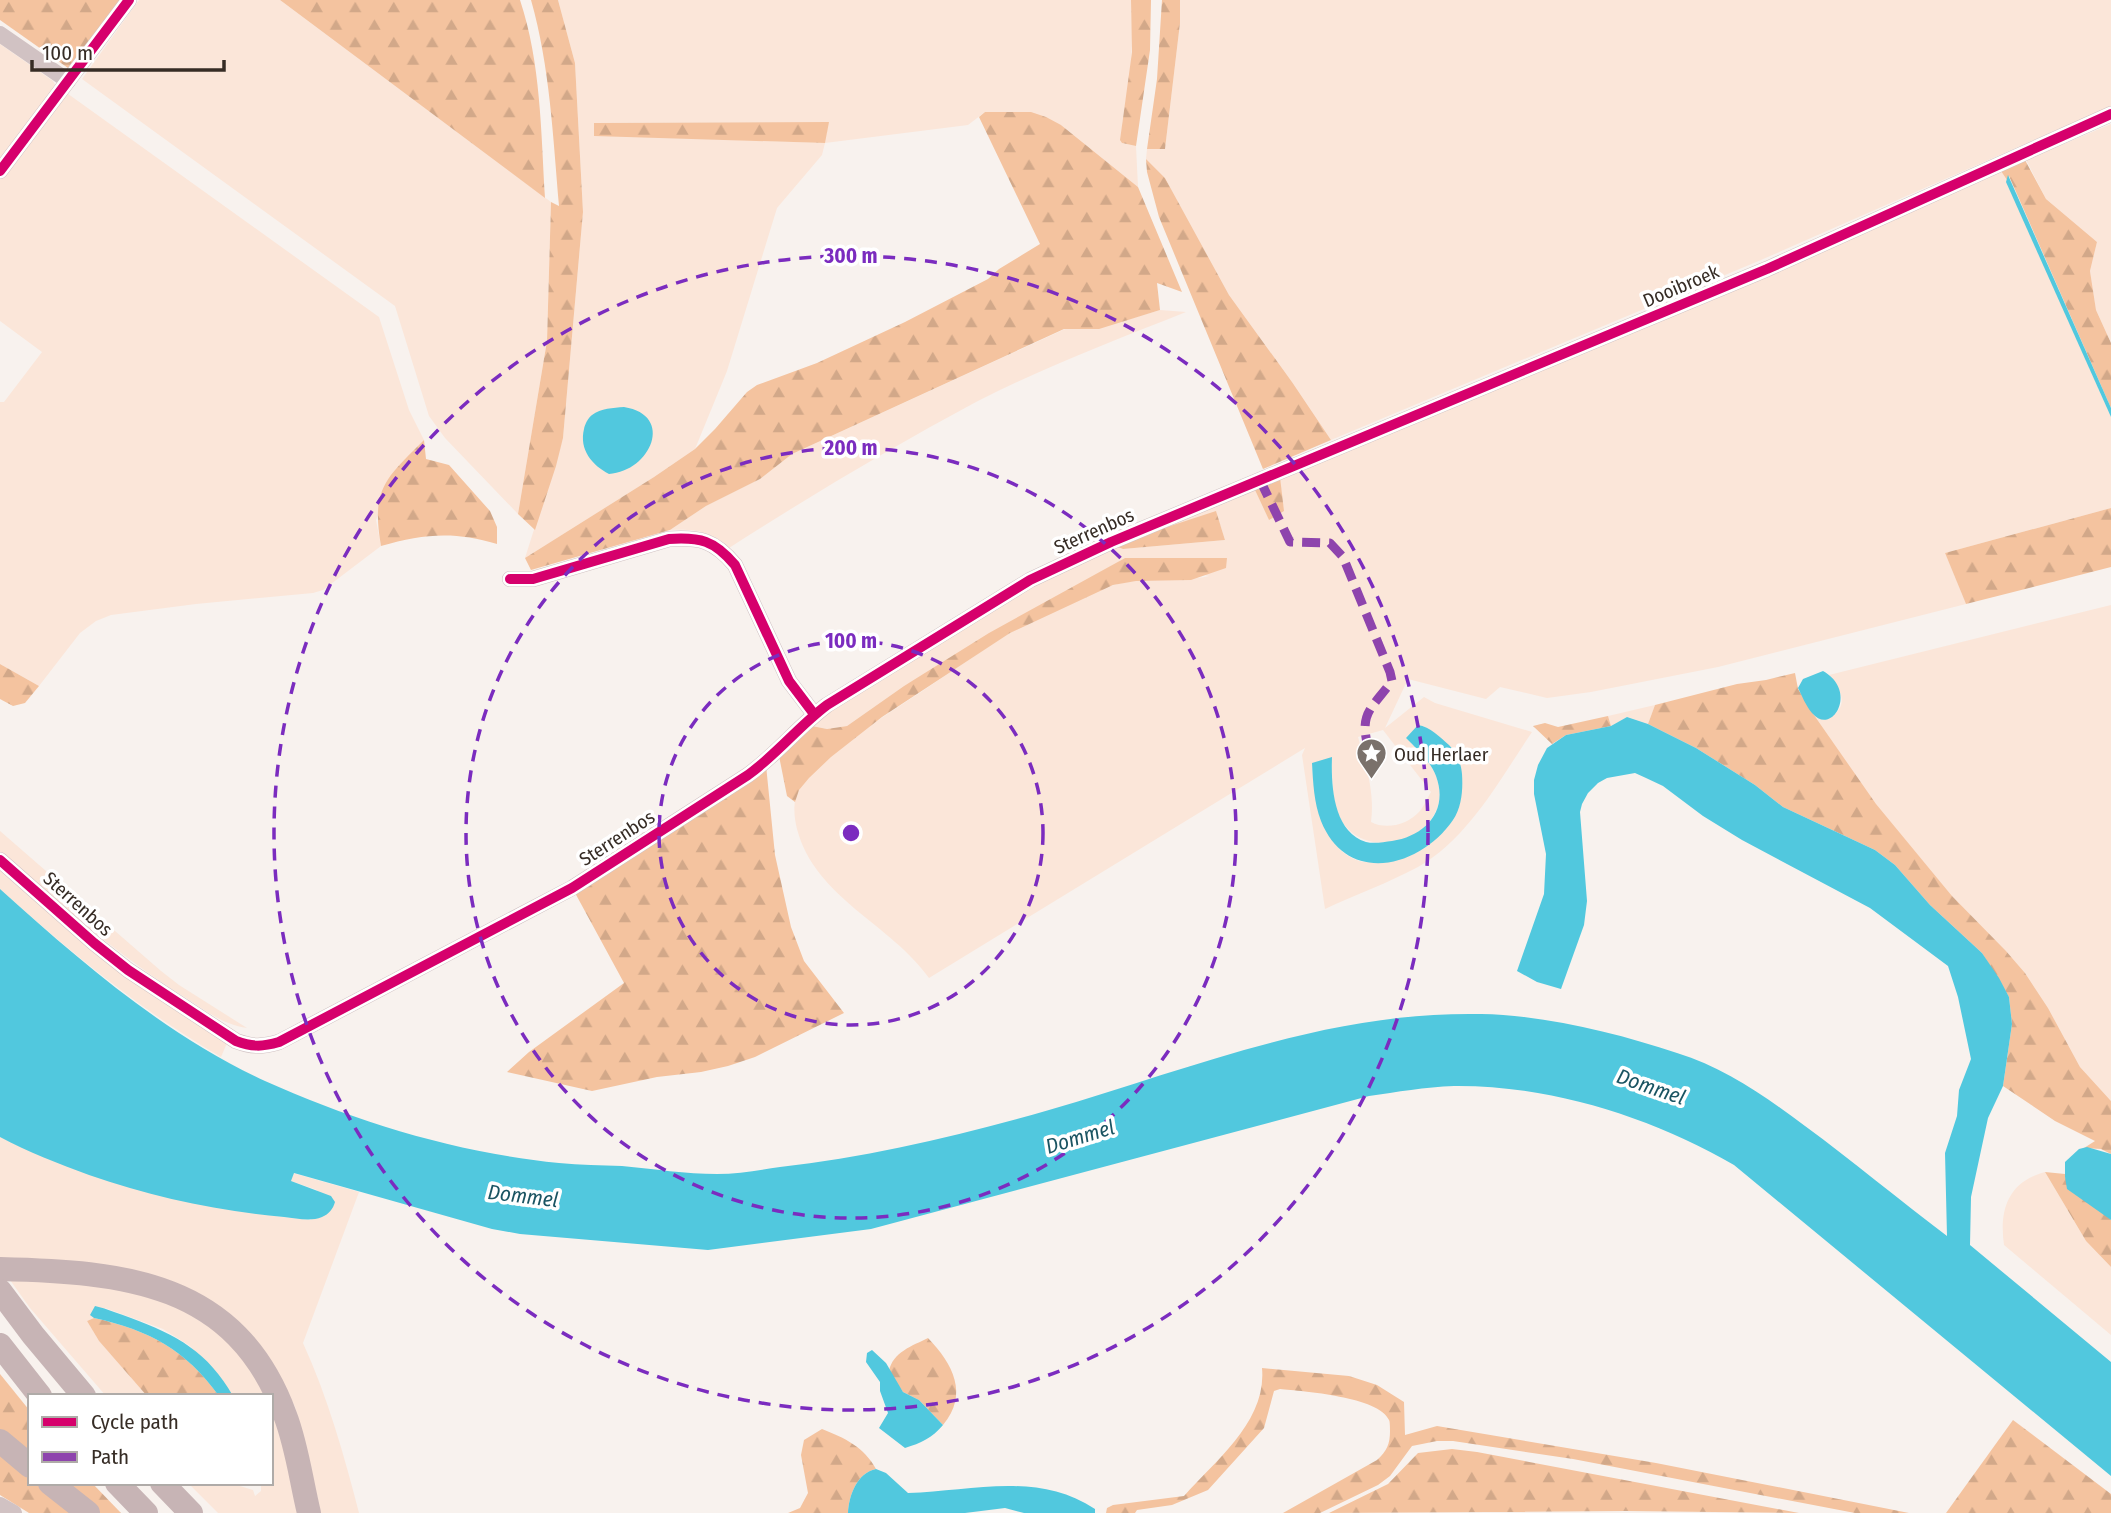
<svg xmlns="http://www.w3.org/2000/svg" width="2111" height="1513" viewBox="0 0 2111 1513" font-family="'Fira Sans Condensed',sans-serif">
<defs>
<pattern id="forest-firs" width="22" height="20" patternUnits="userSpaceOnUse" patternTransform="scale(1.75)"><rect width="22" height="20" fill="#f4c39f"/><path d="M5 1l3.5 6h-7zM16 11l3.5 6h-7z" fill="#d2a889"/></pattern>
</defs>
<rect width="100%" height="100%" fill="#f8f2ee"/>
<!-- grass -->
<g fill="#fbe6d9" fill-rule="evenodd">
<path d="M139,0H280L551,202L547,341L518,514L445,438L429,416L395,306L82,79Z"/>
<path d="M558,0H1131C1132,24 1133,48 1130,72C1128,96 1120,120 1122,143L1136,146L1138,187L1061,125L985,112L968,125L825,143L822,155L777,208L727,371L695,449L654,477L525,558L563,438L583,212L575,63ZM828,122L824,143L594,135L595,123Z"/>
<path d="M1180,0H2111V106L1761,260L1331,440L1292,382L1229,295L1165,178L1146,159L1147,149H1165L1180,23Z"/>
<path d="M0,44L53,81L57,88L0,159Z"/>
<path d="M64,91L379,317L409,410L424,440L396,469L376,520L381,546L323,590L313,593L196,604L111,615L96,621L80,633L39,686L0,664V402H4L42,352L0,321V178Z"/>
<path d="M2111,124V343L2096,310L2090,271L2097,242L2046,199L2026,160Z"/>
<path d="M2001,171L2007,180L2111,417V508L1945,553L1966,604L1718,667L1591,692L1547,698L1500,687L1486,699L1408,679L1385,728L1424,697L1435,703L1532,732C1500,779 1469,838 1418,867C1388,883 1355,895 1325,909L1302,755L1305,748L929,978C891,924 815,898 797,829C794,817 792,800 800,788C827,750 885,716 924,690C952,671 980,652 1008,634C1026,623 1047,615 1065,606C1081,599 1098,589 1114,585C1145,576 1177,583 1209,576L1125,558L904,686L847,726L827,729L812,726L831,709L1002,598L1112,545L1123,549L1225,540L1216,512L1134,538L1254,488L1269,520L1280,477L1812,257ZM1423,726L1434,733L1454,819C1445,828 1437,839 1427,846C1412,856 1398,860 1381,861C1374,861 1366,863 1359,861C1322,849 1314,797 1312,764L1331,758C1333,776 1331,798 1339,816C1365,870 1459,835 1436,776C1431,762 1417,749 1406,738ZM1383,730L1431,792C1427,798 1424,807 1419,812C1407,825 1386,830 1371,822C1375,793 1366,765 1358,737Z"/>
<path d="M1160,310L1186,312C1116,340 1044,367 976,402C892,447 810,496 729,548C708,531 697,529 670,530L706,506L760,479L792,454L1065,329L1099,328Z"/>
<path d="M2111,605V1101L2080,1067L2048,1008L2025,973L2006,951L1952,896L1876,805L1814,715L1828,719C1850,706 1842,691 1829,675Z"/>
<path d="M1655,705L1648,724L1627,717L1611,726L1608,716Z"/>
<path d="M0,831L161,971L179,985L247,1028C224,1025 206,1011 186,998C119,956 59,904 0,853Z"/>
<path d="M0,868L227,1043L221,1057C140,1010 69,951 0,889Z"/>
<path d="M0,1137C98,1185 203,1209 311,1220L317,1190L291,1181L293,1173L359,1192L303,1343C328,1398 344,1455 359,1513H321L304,1439L295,1407L284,1384L217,1306L0,1261Z"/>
<path d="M2045,1172L2086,1241L2111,1267V1335L2004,1245C1999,1210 2008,1182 2045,1172Z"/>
<path d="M70,1279L160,1295L232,1342L270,1396H233L190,1346L163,1329L105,1308L90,1314L94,1318L87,1321L99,1341L147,1396H106L30,1308L10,1280Z"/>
<path d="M271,1398L303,1513H218L188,1483H230L253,1490L255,1496L261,1491V1483H271Z"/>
</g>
<!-- forest -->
<g fill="url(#forest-firs)">
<path d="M0,0H120L68,68L0,20Z"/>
<path d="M280,0H520C541,63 541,132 545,198Z"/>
<path d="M531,0H558L575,63L583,212L563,438L556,466L535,530L518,514L547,341L551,202L559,206C553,137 550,67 531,0Z"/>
<path d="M1131,0H1151L1150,50L1136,146L1122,143L1120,140L1132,52Z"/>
<path d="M1162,0H1180V23L1165,149H1147L1157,79Z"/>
<path d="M985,112H1031L1046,117L1061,125L1138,187L1182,292L1157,283L1160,310L1099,329H1064L792,454L760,479L706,506L670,530L531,570L525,558L654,477L695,449L715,429L747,392L757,385L817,363L905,322L988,279L999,269L1040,244L979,117Z"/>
<path d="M829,122L825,143L594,136V123Z"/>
<path d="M1146,159L1165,178L1229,295L1292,382L1331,440L1263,469L1159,217L1147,172Z"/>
<path d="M2025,160L2046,199L2097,242L2090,271L2096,310L2111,343V408L2009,176L2007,180L2001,171Z"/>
<path d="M424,440L426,459L449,465L490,511L497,527V544C454,531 423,534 381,546C371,489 385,479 424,440Z"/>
<path d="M1280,477L1284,511L1269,520L1254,488Z"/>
<path d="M2111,508V567L1966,604L1945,553Z"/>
<path d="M1216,511L1225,540L1123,549L1112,545Z"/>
<path d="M1125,558H1227L1226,568L1191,580L1136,581L1113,585L1010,633L882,717L831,757L809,778L799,790L795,802L787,796L779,756L812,726L827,729L847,726L904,686L989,633Z"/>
<path d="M0,664L39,686L25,703L13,706L0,699Z"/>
<path d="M1795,673L1798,689L1814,715L1876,804L1952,896L2006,951L2025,973L2048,1008L2080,1067L2111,1101V1154L2101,1149L2084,1148L2095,1141L2055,1121L2003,1086L2012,1024L2009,997L1982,953L1930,905L1895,865L1875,850L1783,807L1755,785L1696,748L1648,724L1655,705L1737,684L1766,680Z"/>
<path d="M1608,716L1611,726L1566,735L1552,744L1533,726L1545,723L1558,727Z"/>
<path d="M766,765L775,855L791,927L804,961L844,1013L755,1057L728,1066L701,1072L657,1077L592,1091L507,1072L529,1052L624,983L574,891Z"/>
<path d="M2045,1172L2065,1174V1177L2111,1220V1267L2086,1241Z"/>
<path d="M94,1318C149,1330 186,1350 219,1396H147L99,1341L87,1321Z"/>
<path d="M928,1338C953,1364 969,1394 943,1425L919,1400L903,1392L889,1371C893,1352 912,1346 928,1338Z"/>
<path d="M1262,1368L1349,1376L1377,1385L1404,1402L1405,1435L1437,1426L1656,1463L1909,1513H1855L1573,1459L1453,1441H1437L1412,1446L1390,1476L1378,1485L1320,1513H1283L1377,1460C1387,1451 1390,1444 1390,1431C1390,1429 1390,1421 1389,1420C1380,1397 1302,1391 1280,1389L1274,1391L1264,1428L1208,1490L1172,1505L1137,1510L1135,1513H1106L1107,1508L1113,1505L1184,1496C1216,1460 1267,1421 1262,1368Z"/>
<path d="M0,1374L30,1411V1457L0,1432Z"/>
<path d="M2013,1420L2111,1494V1513H1946Z"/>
<path d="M822,1429C845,1438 864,1447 876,1469C857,1473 849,1495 848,1513H788L800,1508L808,1493L801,1455L804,1440Z"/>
<path d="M1452,1449L1477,1452L1799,1513L1626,1511L1329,1513L1388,1484L1418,1453Z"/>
<path d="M0,1454L30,1478V1483H37L74,1513H29L0,1495Z"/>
<path d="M62,1483H92L121,1513H98Z"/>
</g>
<!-- water -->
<g fill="#51c8de">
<path d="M2008,175L2111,408V417L2006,182Z"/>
<path d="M624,407C675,415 651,471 609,474C592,465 579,450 584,429C585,424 588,418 592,415C601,408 613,408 624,407Z"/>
<path d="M1823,671C1859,691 1832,737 1812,713C1806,706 1802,696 1798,688L1803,679Z"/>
<path d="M1627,717L1648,724L1696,748L1755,785L1783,807L1875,850L1895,865L1930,905L1982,953L1999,978L2009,997L2012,1024L2003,1086L1988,1118L1971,1197L1970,1245L2111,1362V1476L1734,1165C1651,1117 1550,1085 1454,1086C1425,1087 1397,1092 1369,1096L871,1229L708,1250L520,1234L492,1229L294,1173L291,1181L331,1196L335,1202C333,1209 329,1214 322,1217C310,1222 296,1218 284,1217C218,1211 152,1197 89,1175C59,1164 28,1152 0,1137V889C80,961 165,1035 265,1081C356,1122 458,1153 559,1163C580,1165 601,1165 622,1166C654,1169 686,1174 717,1174C738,1174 760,1170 780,1167C870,1157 962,1135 1049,1110C1192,1068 1329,1011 1481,1014C1544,1015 1617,1033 1677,1053C1725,1068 1765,1096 1805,1126C1853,1161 1899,1200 1947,1236L1945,1153L1957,1116L1959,1090L1971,1059L1958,997L1948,966L1870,908L1742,840L1703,816L1663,786L1646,778L1635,773L1607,778L1598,783L1588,793L1582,804L1580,812L1587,901L1584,925L1561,989L1537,982L1517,971L1544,894L1546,854L1534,794V780L1538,765L1547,748L1566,735L1611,726Z"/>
<path d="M1418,725C1430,727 1440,737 1449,745C1457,753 1461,763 1462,774C1463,789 1462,807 1453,820C1420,868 1347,886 1321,821C1314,803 1313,782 1312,763L1332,757C1331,785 1333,832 1366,842C1374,844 1384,842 1392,841C1425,836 1449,811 1436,776C1431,762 1417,749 1406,738Z"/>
<path d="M2087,1147L2111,1154V1220L2067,1189L2065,1177V1162L2079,1149Z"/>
<path d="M95,1306C108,1309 119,1314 131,1318C177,1335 208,1352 233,1396H219C186,1350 149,1330 94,1318L90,1315Z"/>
<path d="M872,1350L886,1363L903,1392L919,1400L943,1425C932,1438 921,1443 905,1448L879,1428L888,1413L880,1391V1382L866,1362L867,1353Z"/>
<path d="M876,1469L886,1473L908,1493C972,1491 1037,1471 1095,1509V1513H1024L1005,1508L965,1513H848C849,1495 857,1473 876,1469Z"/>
</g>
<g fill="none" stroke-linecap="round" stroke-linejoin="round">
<!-- minor -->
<g stroke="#d1c2c3" stroke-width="16">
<path d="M0,34L68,81"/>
<path d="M0,171L129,0"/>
<path d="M510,579H533L669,539C700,537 714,540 735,565L789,681L814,714"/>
<path d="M0,860L94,943L128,970L236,1041C252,1047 262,1047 279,1042L572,888L748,775C777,754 799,726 827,705L1030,580L1111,542L1767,269L2111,114"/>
<path d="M0,1505L14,1513"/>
</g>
<!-- highway -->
<g stroke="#c7b4b5" stroke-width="24">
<path d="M0,1269C123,1272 236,1281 285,1415C297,1446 301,1480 309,1513"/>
<path d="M0,1291L33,1335L84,1396"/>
<path d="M0,1345L40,1396"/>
<path d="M0,1441L30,1466"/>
<path d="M50,1483L88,1513"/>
<path d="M117,1483L146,1513"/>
<path d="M162,1483L191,1513"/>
</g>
<!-- quiet -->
<path stroke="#8e44ad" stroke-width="9" stroke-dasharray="18 9" stroke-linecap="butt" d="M1260,480L1290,542L1330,543L1343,557L1390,672L1392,681C1369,712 1358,713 1370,754"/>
<defs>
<g id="cycleway">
<path d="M0,171L129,0"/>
<path d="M510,579H533L669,539C700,537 714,540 735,565L789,681L814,714"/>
<path d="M0,860L94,943L128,970L236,1041C252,1047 262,1047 279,1042L572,888L748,775C777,754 799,726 827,705L1030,580L1111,542L1767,269L2111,114"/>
</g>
</defs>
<!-- cycleway casing -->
<use href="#cycleway" stroke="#fff" stroke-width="15"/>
<!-- cycleway -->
<use href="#cycleway" stroke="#d6006c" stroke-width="10"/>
</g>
<!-- distance rings -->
<g fill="none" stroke="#7b2cbf" stroke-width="3.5" stroke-dasharray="12 9">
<circle cx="851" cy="833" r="192"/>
<circle cx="851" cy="833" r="385"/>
<circle cx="851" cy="833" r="577"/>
</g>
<!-- icons -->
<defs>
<symbol id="sight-pin" viewBox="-11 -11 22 30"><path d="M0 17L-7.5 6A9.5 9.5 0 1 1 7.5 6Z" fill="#7a716b" stroke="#fff"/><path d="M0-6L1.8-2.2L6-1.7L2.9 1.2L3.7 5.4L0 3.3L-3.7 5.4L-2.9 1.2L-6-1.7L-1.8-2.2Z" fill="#fff"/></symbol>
</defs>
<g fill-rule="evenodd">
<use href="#sight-pin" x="1354" y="736" width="35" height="47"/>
</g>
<g text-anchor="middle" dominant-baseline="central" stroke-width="7" stroke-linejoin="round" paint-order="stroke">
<!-- street labels -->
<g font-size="19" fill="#362c25" stroke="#fff">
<text transform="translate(1681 286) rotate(-23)">Dooibroek</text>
<text transform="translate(1094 531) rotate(-24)">Sterrenbos</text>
<text transform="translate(617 838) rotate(-33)">Sterrenbos</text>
<text transform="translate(78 904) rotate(42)">Sterrenbos</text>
</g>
<!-- poi labels -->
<g font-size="19" fill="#362c25" stroke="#fff" text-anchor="start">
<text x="1394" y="754">Oud Herlaer</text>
</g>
<!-- water labels -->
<g font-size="21" font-style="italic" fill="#1a5462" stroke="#fff">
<text transform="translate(1651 1087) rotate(19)">Dommel</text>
<text transform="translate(1080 1137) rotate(-17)">Dommel</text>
<text transform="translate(523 1196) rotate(7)">Dommel</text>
</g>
</g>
<circle cx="851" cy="833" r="10" fill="#7b2cbf" stroke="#fff" stroke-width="3.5"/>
<g font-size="21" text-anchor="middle" font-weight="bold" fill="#7b2cbf" stroke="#fff" stroke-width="7" stroke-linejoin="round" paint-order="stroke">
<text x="851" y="263">300 m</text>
<text x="851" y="455">200 m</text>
<text x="851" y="648">100 m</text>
</g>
<!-- legend -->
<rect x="28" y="1394" width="245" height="91" fill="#ffffff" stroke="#afaba8" stroke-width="2"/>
<rect x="42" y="1417" width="35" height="10" fill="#d6006c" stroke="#afaba8" stroke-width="2"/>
<text x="91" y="1429" font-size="21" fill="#362c25">Cycle path</text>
<rect x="42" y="1452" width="35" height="10" fill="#8e44ad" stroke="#afaba8" stroke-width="2"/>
<text x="91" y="1464" font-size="21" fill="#362c25">Path</text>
<!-- scale -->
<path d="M32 60v10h192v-10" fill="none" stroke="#362c25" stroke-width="3.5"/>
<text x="42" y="60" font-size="21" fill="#362c25" stroke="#ffffff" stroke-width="5" paint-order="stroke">100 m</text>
</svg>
